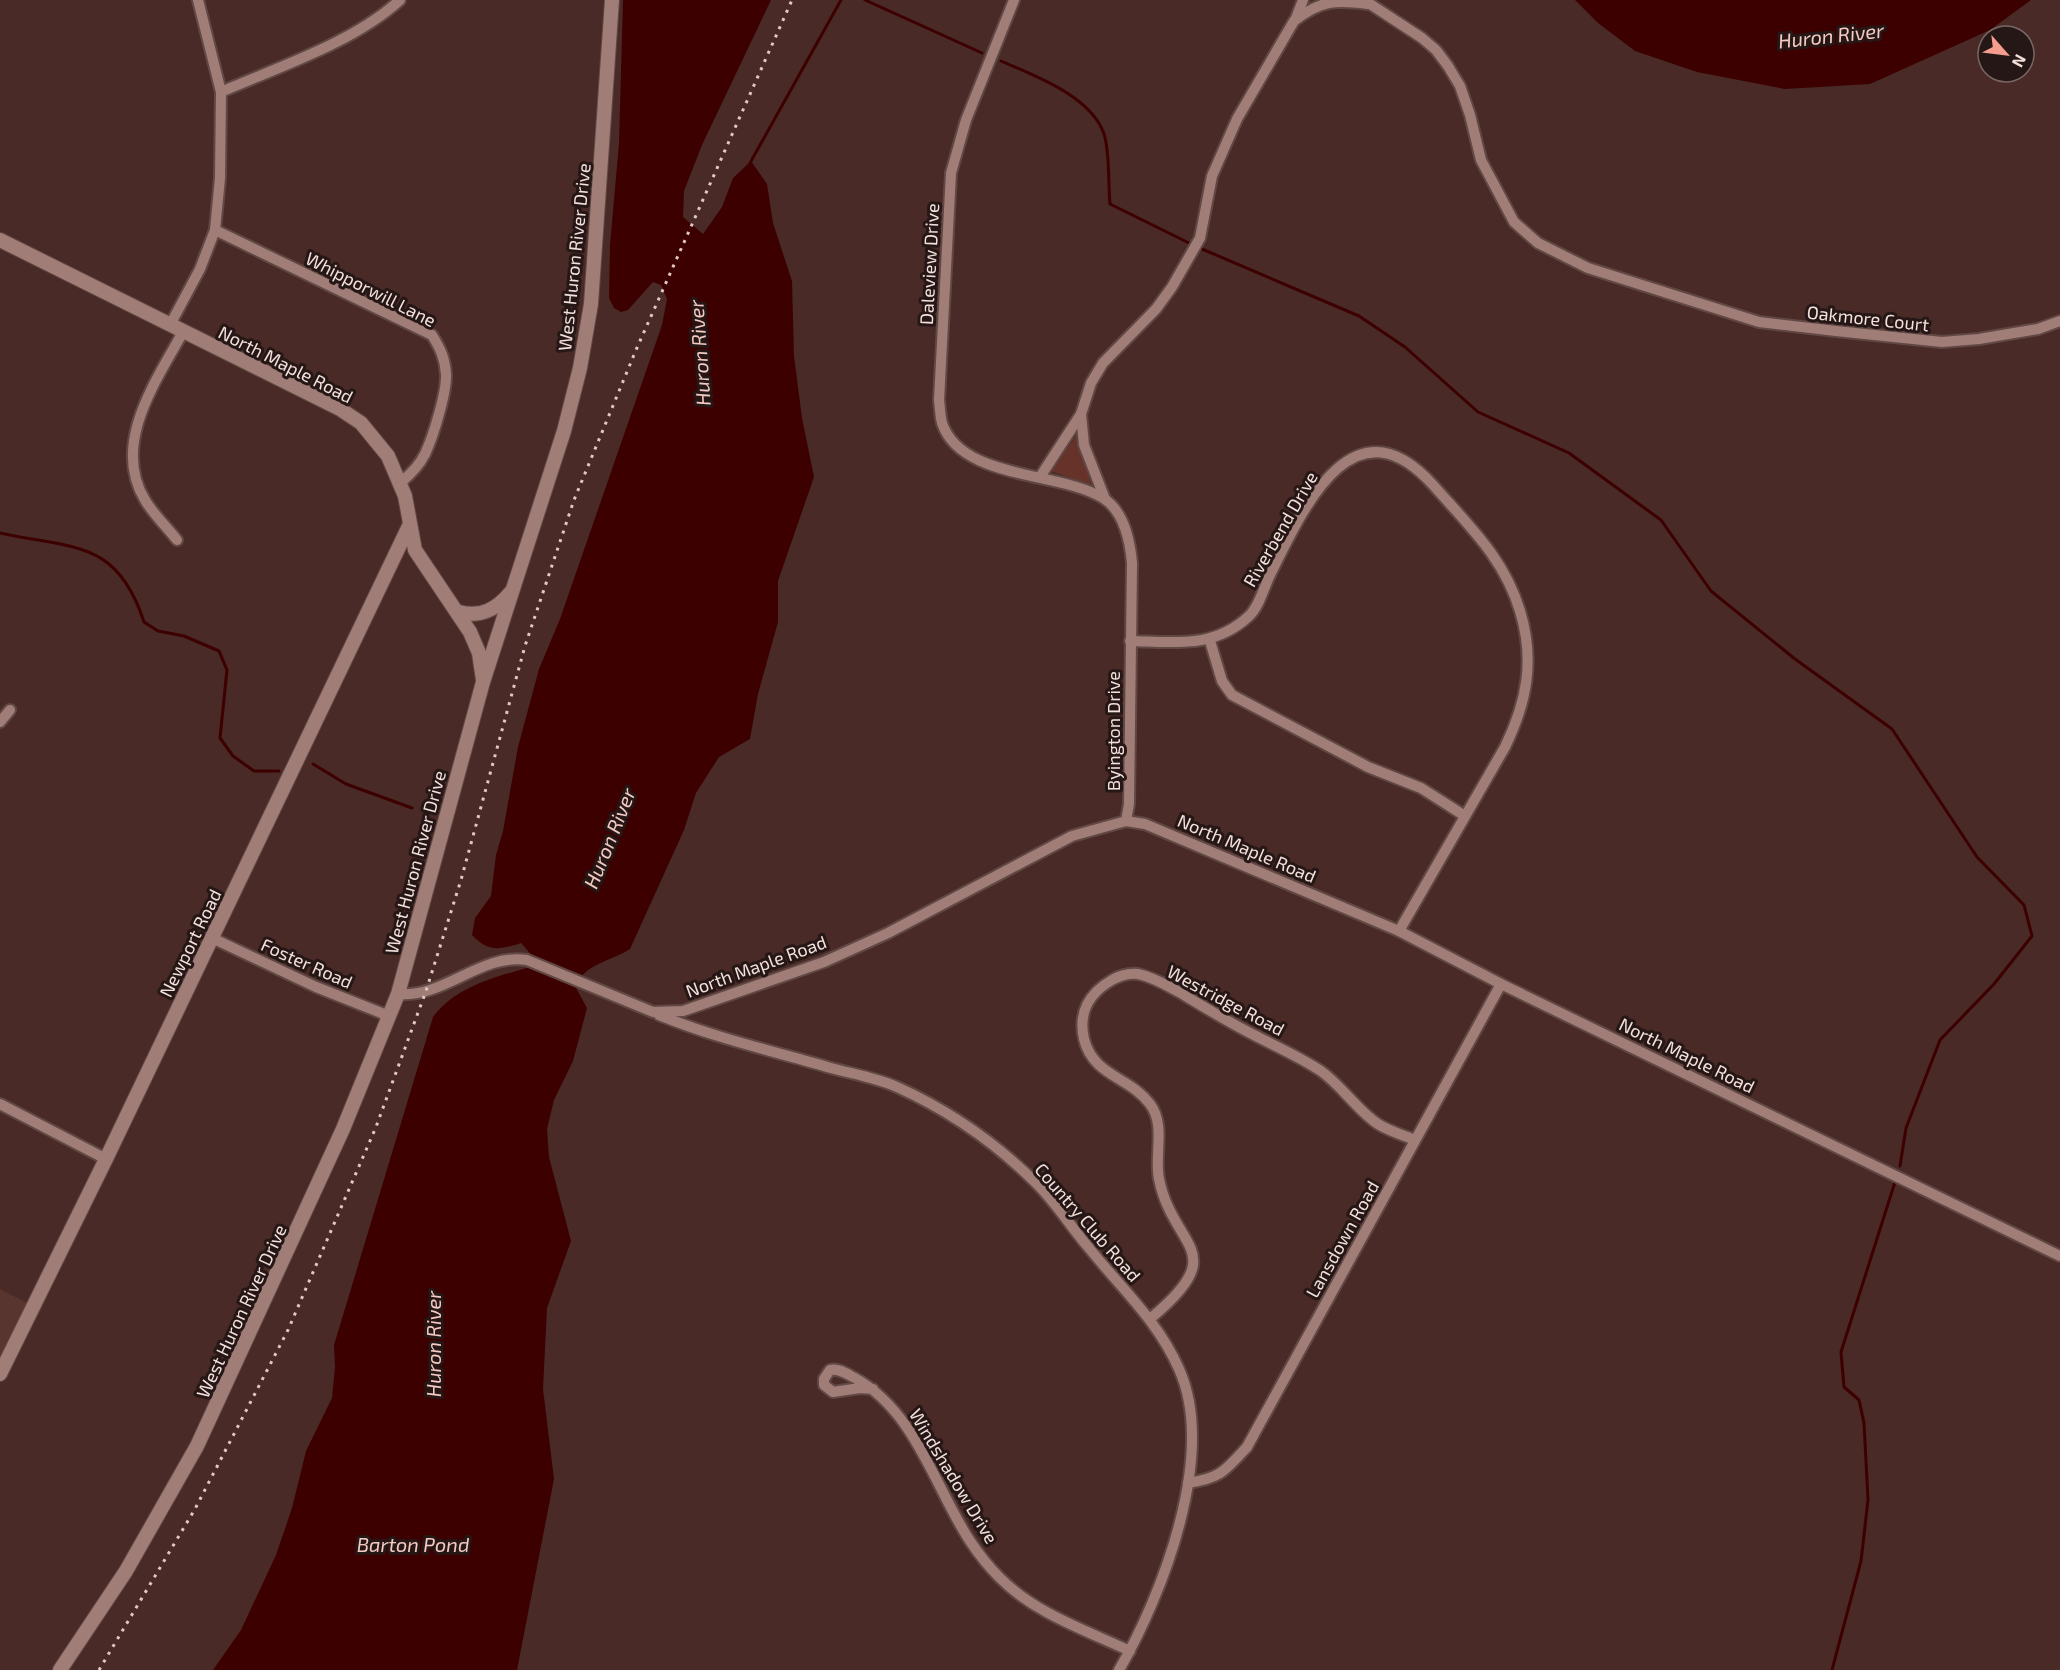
<svg xmlns="http://www.w3.org/2000/svg" width="2060" height="1670" viewBox="0 0 2060 1670" font-family="'Exo 2',sans-serif">
<rect width="100%" height="100%" fill="#492a26"/>
<!-- built -->
<path fill="#59352f" d="M0,1289L29,1304L0,1363Z"/>
<!-- green -->
<path fill="#67322a" d="M1076,436L1079,438L1091,485L1051,471Z"/>
<!-- water -->
<g fill="#3d0000">
<path d="M623,0H771L702,145L684,191L683,217L703,234L722,207L733,178L751,161L767,184L773,223L792,281L794,356L802,418L814,477L778,581V622L758,694L750,739L719,757L696,793L684,830L630,949C611,961 585,964 575,986L587,1008L573,1061L554,1100L547,1129L549,1157L571,1241L547,1308L543,1389L554,1479L517,1670H213L241,1630L276,1555L292,1508L306,1451L332,1398L335,1367L334,1345L433,1017C456,986 496,977 530,967L534,958L521,943C500,950 488,952 472,935L475,918L491,896L496,855L503,831L518,747L539,669L560,619L662,325L667,299L661,285L653,282L628,310L621,312L614,308L609,298L610,245L619,143Z"/>
<path d="M1575,0H2031L1990,30L1870,84L1785,89L1697,72L1635,51L1598,23Z"/>
</g>
<g fill="none" stroke-linecap="round" stroke-linejoin="round">
<!-- stream -->
<g stroke="#3d0000" stroke-width="3">
<path d="M865,0L982,53"/>
<path d="M1001,61C1035,76 1091,96 1104,134C1110,152 1108,184 1110,204L1189,243"/>
<path d="M750,163L841,0"/>
<path d="M1202,249L1359,316L1405,347L1478,412L1569,453L1661,520L1711,591L1795,659L1892,729L1977,857L2024,905L2032,936L1994,984L1940,1040L1906,1128L1900,1166"/>
<path d="M0,533C73,549 117,539 144,622L158,631L184,636L219,651L227,670L220,738L233,756L254,771H279"/>
<path d="M313,764L346,784L412,808"/>
<path d="M1832,1670L1861,1561L1868,1500L1864,1423L1859,1400L1844,1387L1841,1352L1895,1182"/>
</g>
<defs>
<g id="street">
<path d="M1014,0L966,120L951,173L939,400C940,407 940,416 942,423C961,480 1059,471 1103,498C1124,511 1130,541 1132,563L1129,804L1126,821"/>
<path d="M1364,0L1422,38L1436,50L1448,66L1460,86L1470,115L1481,160L1514,222L1538,243L1588,268L1759,322L1836,331L1942,342L1979,339L2038,329L2060,321"/>
<path d="M1296,18L1303,0"/>
<path d="M221,92C278,67 353,43 400,0"/>
<path d="M215,230L432,335C440,348 445,358 446,374C447,392 433,437 425,454C419,466 411,474 401,482"/>
<path d="M170,325L200,269L215,230L220,178L221,92L198,0"/>
<path d="M1081,414L1084,445L1105,499"/>
<path d="M1040,477L1081,414L1091,383L1103,363L1156,309L1172,287L1200,238L1212,176L1237,119L1294,21C1321,0 1335,0 1368,4"/>
<path d="M177,540C167,527 153,514 145,500C111,444 156,381 183,332"/>
<path d="M1130,641C1174,642 1214,649 1249,616C1259,607 1264,587 1270,575C1303,509 1353,395 1434,486C1469,526 1504,558 1520,611C1535,660 1527,702 1505,747L1399,931"/>
<path d="M1210,641L1222,681L1232,695L1368,767L1421,788L1465,816"/>
<path d="M0,722L10,710"/>
<path d="M212,938L316,987L389,1016"/>
<path d="M398,994C445,998 480,953 527,960L653,1012L683,1011L824,962L888,933L1072,836L1126,821L1145,824L1399,931L1501,984L2060,1256"/>
<path d="M659,1015C715,1038 773,1051 831,1068C853,1074 877,1078 897,1087C948,1110 997,1144 1037,1184C1056,1203 1071,1227 1089,1248C1121,1288 1158,1321 1179,1369C1217,1454 1163,1594 1119,1670"/>
<path d="M0,1104L106,1159"/>
<path d="M1151,1318C1233,1250 1173,1249 1159,1179C1154,1155 1166,1125 1150,1104C1130,1077 1093,1076 1084,1039C1078,1013 1089,993 1112,980C1119,976 1129,973 1138,974C1153,977 1166,985 1179,992C1204,1007 1228,1022 1254,1035C1277,1047 1300,1057 1321,1071C1342,1086 1357,1110 1378,1124C1389,1131 1403,1135 1415,1140"/>
<path d="M873,1389L860,1388L833,1392L824,1385V1379L830,1370C839,1368 847,1374 855,1378C916,1412 934,1486 970,1541C978,1553 988,1566 999,1577C1034,1613 1085,1630 1130,1651"/>
<path d="M1188,1483C1221,1478 1225,1471 1247,1447L1501,984"/>
</g>
<g id="secondary">
<path d="M0,240L340,409L361,423L388,456L405,496L415,550L470,632L479,653L483,680"/>
<path d="M459,612C481,618 497,609 511,592"/>
<path d="M0,1374L106,1159L409,526"/>
<path d="M60,1670L126,1571L197,1446L343,1129L398,994L483,682L564,431L580,368L591,304L612,0"/>
</g>
</defs>
<!-- street casing -->
<use href="#street" stroke="#614844" stroke-width="14"/>
<!-- secondary casing -->
<use href="#secondary" stroke="#614844" stroke-width="16"/>
<!-- street -->
<use href="#street" stroke="#a17d77" stroke-width="10"/>
<!-- secondary -->
<use href="#secondary" stroke="#a17d77" stroke-width="14"/>
<!-- rail -->
<path stroke="#dfc9c5" stroke-width="3" stroke-dasharray="3 6" stroke-linecap="butt" d="M99,1670L195,1509L288,1330L376,1127L426,991L461,880L525,646L574,500L636,350L792,0"/>
</g>
<g text-anchor="middle" dominant-baseline="central" stroke-width="6" stroke-linejoin="round" paint-order="stroke">
<!-- street labels -->
<g font-size="18" fill="#f4e0dc" stroke="#251715">
<text transform="translate(574 257) rotate(-84)">West Huron River Drive</text>
<text transform="translate(929 264) rotate(-87)">Daleview Drive</text>
<text transform="translate(371 289) rotate(27)">Whipporwill Lane</text>
<text transform="translate(1868 318) rotate(6)">Oakmore Court</text>
<text transform="translate(286 364) rotate(27)">North Maple Road</text>
<text transform="translate(1280 529) rotate(-60)">Riverbend Drive</text>
<text transform="translate(1113 731) rotate(-90)">Byington Drive</text>
<text transform="translate(1247 848) rotate(23)">North Maple Road</text>
<text transform="translate(415 862) rotate(-75)">West Huron River Drive</text>
<text transform="translate(190 943) rotate(-64)">Newport Road</text>
<text transform="translate(307 963) rotate(24)">Foster Road</text>
<text transform="translate(756 966) rotate(-20)">North Maple Road</text>
<text transform="translate(1226 1000) rotate(28)">Westridge Road</text>
<text transform="translate(1687 1055) rotate(26)">North Maple Road</text>
<text transform="translate(1088 1222) rotate(49)">Country Club Road</text>
<text transform="translate(1342 1239) rotate(-61)">Lansdown Road</text>
<text transform="translate(241 1311) rotate(-65)">West Huron River Drive</text>
<text transform="translate(954 1476) rotate(59)">Windshadow Drive</text>
</g>
<!-- water labels -->
<g font-size="20" font-style="italic" fill="#f5cac3" stroke="#251715">
<text transform="translate(1831 35) rotate(-6)">Huron River</text>
<text transform="translate(699 353) rotate(-94)">Huron River</text>
<text transform="translate(609 838) rotate(-68)">Huron River</text>
<text transform="translate(433 1344) rotate(-90)">Huron River</text>
<text x="413" y="1544">Barton Pond</text>
</g>
</g>
<!-- north arrow -->
<g transform="translate(2006 54) rotate(118)"><circle r="28" fill="#251715" stroke="#786765" stroke-width="1.5"/>
<path d="M0-4.5L10 22L0 15L-10 22Z" fill="#f59d8f"/>
<text y="-9" font-size="16" font-weight="bold" text-anchor="middle" fill="#f4e0dc">N</text>
</g>
</svg>
